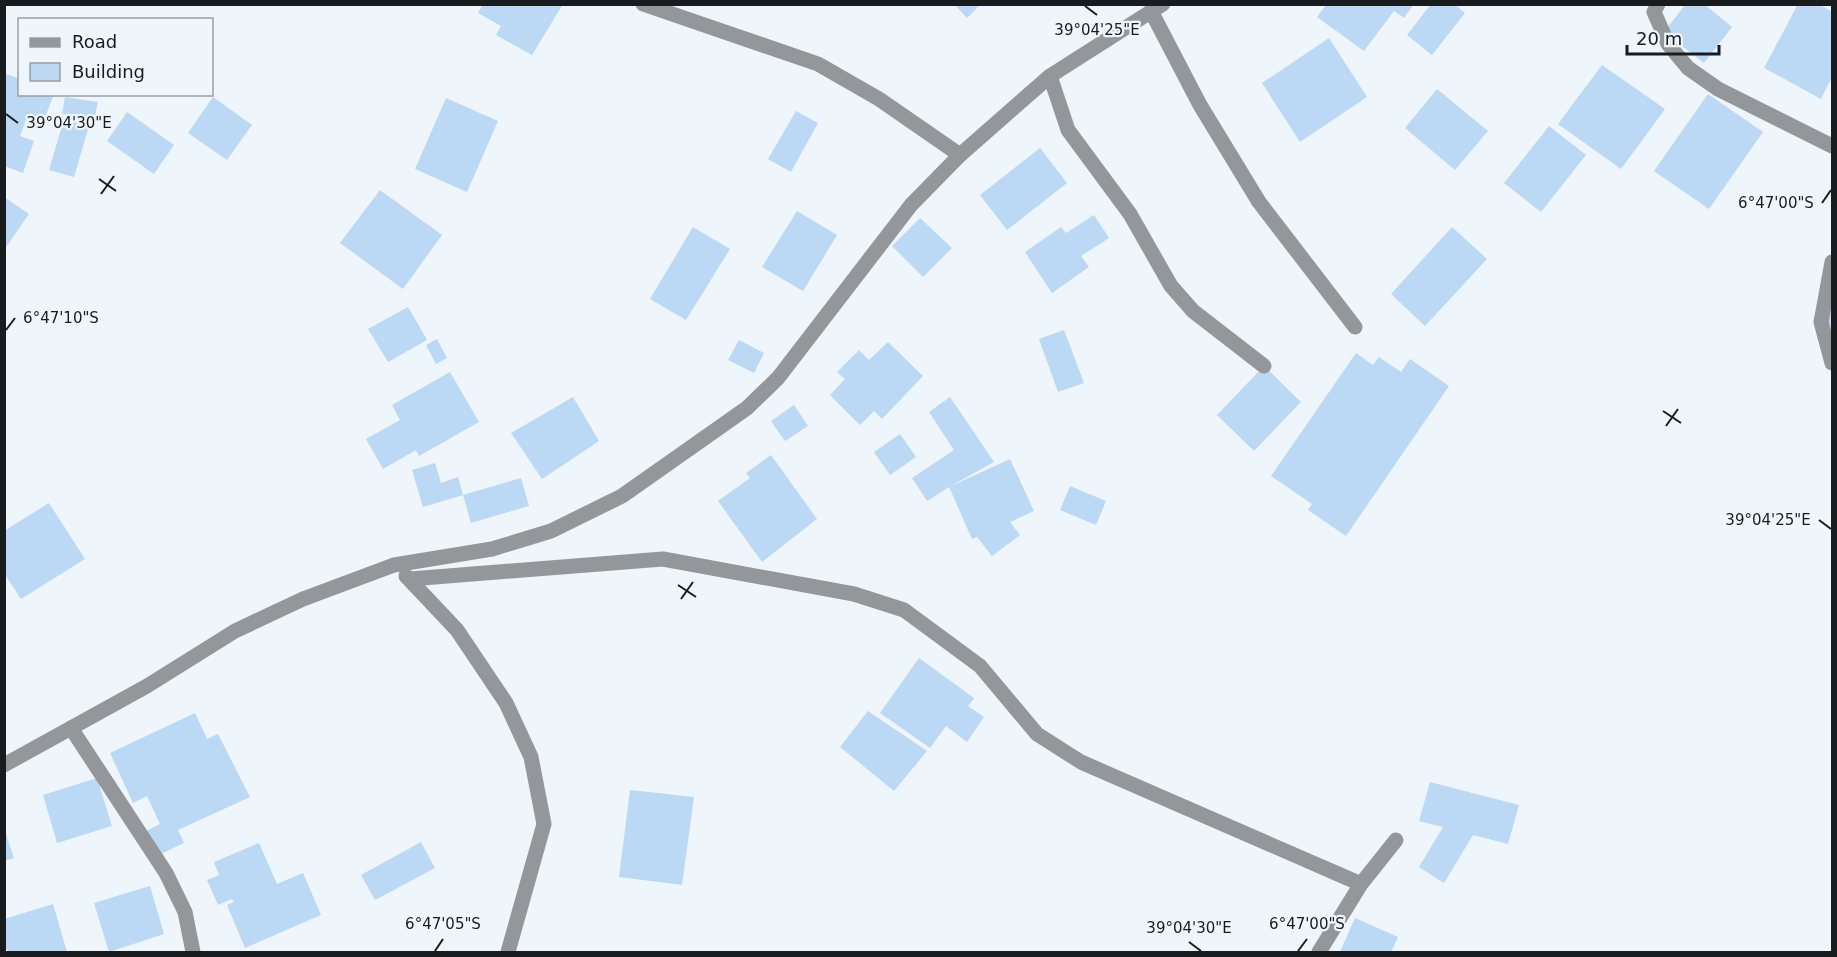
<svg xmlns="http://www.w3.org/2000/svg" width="1837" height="957" viewBox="0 0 1837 957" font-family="'DejaVu Sans',sans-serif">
<rect width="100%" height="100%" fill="#eef5fb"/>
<!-- building -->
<g fill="#bbd9f4">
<path d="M483,4H563L532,55L496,35L501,26L478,13Z"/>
<path d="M954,4H981L967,18Z"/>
<path d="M1431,4H1454L1465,13L1432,55L1407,35Z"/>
<path d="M1686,4H1704L1732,27L1704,63L1664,32Z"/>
<path d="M1798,4H1819L1832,12V77L1821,99L1764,68Z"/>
<path d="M1326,5H1413L1404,18L1394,11L1364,51L1317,17Z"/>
<path d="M1329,38L1367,97L1300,142L1262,83Z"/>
<path d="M1602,65L1665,109L1621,169L1558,124Z"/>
<path d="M6,74L20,79V94H54L44,120L28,114L20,136L34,141L23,173L4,166Z"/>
<path d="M1437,89L1488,131L1455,170L1405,128Z"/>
<path d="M1708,94L1763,132L1709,209L1654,171Z"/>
<path d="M65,97L98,102L94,119L62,114Z"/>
<path d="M213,97L252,125L227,160L188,133Z"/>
<path d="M446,98L498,121L467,192L415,169Z"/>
<path d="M796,111L818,123L791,172L768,159Z"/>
<path d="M127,112L174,145L154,174L107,141Z"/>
<path d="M64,119L89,126L74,177L49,170Z"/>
<path d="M1549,126L1586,155L1541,212L1504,183Z"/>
<path d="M1040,148L1067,183L1007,230L980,195Z"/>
<path d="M380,190L442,235L403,289L340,243Z"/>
<path d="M4,197L29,214L4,250Z"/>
<path d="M797,211L837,235L803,291L762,267Z"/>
<path d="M1094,215L1109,238L1081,256L1089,267L1052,293L1025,252L1061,227L1066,233Z"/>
<path d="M920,218L952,248L923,277L892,246Z"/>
<path d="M693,227L730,249L686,320L650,299Z"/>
<path d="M1452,227L1487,259L1425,326L1391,294Z"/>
<path d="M1832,298V337L1813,319Z"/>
<path d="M408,307L427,340L388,362L368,329Z"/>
<path d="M1064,330L1084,383L1058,392L1039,339Z"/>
<path d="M437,339L447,358L436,364L426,345Z"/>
<path d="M739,340L764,353L754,373L728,360Z"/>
<path d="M888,342L923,376L882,419L874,411L860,425L830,395L845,379L837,372L859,350L869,360Z"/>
<path d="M1356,353L1373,365L1379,357L1401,372L1410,359L1449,386L1346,536L1308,510L1312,504L1271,476Z"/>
<path d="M1264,366L1301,402L1254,451L1217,415Z"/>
<path d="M450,372L479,422L419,456L416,450L383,469L366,439L400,420L392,405Z"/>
<path d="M573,397L599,441L542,479L511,433Z"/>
<path d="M950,397L994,462L949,487L1010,459L1034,511L1010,522L1020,535L992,556L977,537L972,539L949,487L927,501L912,478L954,450L929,412Z"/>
<path d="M794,405L808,426L785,441L771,421Z"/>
<path d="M900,434L916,457L890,475L874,452Z"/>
<path d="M771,455L817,519L762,562L718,501L750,478L746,473Z"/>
<path d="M435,463L441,483L458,477L463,495L423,507L412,470Z"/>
<path d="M521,478L529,506L471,523L463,495Z"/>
<path d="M1070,486L1106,501L1096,525L1060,510Z"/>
<path d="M49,503L85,559L21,599L4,573V531Z"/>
<path d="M919,658L974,698L968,706L984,717L967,742L946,726L930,748L880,713Z"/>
<path d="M868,711L927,751L894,791L840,747Z"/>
<path d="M195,713L207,739L218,734L250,797L178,830L184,843L157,856L146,831L160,824L147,796L133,803L110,753Z"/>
<path d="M97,778L112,826L57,843L43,795Z"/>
<path d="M1430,782L1519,805L1508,844L1473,835L1444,883L1419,867L1443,827L1419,821Z"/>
<path d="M630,790L694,797L682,885L619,877Z"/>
<path d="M4,828L14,858L4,861Z"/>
<path d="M421,842L435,868L375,900L361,875Z"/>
<path d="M259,843L277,884L303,873L321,915L245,948L227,905L234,902L232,899L218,905L207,880L219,875L214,862Z"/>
<path d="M150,886L164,934L109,952L94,903Z"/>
<path d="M53,904L67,952H8L4,942V919Z"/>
<path d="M1355,918L1398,937L1391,952H1340Z"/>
</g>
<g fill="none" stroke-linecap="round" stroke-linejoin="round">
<!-- minor -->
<g stroke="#94979a" stroke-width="15">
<path d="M643,4L818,64L879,99L960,155"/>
<path d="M1658,4L1654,12L1668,44L1688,68L1718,89L1832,146"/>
<path d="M1151,11L1200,105L1259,202L1355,327"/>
<path d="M1050,76L1068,130L1130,214L1171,286L1193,311L1264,366"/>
<path d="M1832,262L1821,322L1832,363"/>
<path d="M406,576L457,630L506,703L531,757L544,824L508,952"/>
<path d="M410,579L663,559L854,594L904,610L980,666L1037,734L1081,762L1361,884"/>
<path d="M71,728L166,873L185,912L193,952"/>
<path d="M4,765L147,686L235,631L303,599L394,565L492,549L551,531L622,496L747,408L778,378L911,205L960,155L1050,76L1163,4"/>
<path d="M1319,952L1361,884L1396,840"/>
</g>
</g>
<!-- ticks -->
<path fill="none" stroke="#191c1e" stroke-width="2" d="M1085,6L1097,15M6,114L18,123M99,179L116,191M101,194L114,176M1822,203L1831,190M6,330L15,318M1663,411L1681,423M1666,426L1678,409M1819,520L1831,529M678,585L696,597M681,599L693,582M1189,942L1201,951M435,951L443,939M1298,951L1307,939"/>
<g font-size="15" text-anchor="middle" fill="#191c1e" stroke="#eef5fb" stroke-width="4.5" stroke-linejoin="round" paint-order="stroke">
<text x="1097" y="35">39°04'25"E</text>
<text x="69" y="128">39°04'30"E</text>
<text x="1776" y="208">6°47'00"S</text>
<text x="61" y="323">6°47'10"S</text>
<text x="1768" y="525">39°04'25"E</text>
<text x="443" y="929">6°47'05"S</text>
<text x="1307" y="929">6°47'00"S</text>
<text x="1189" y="933">39°04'30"E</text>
</g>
<!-- border -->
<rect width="1837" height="957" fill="none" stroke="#191c1e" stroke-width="12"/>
<!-- legend -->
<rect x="18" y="18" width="195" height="78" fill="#eef5fb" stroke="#999ea3" stroke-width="1.5"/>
<rect x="30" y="38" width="30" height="9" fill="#94979a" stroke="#999ea3" stroke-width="1.5"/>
<text x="72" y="48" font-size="18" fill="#191c1e">Road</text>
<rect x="30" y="63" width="30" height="18" fill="#bbd9f4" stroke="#999ea3" stroke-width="1.5"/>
<text x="72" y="78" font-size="18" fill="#191c1e">Building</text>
<!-- scale -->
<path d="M1627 45v9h92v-9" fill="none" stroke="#191c1e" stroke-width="3"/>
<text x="1636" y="45" font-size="18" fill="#191c1e" stroke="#eef5fb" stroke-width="4.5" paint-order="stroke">20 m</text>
</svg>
